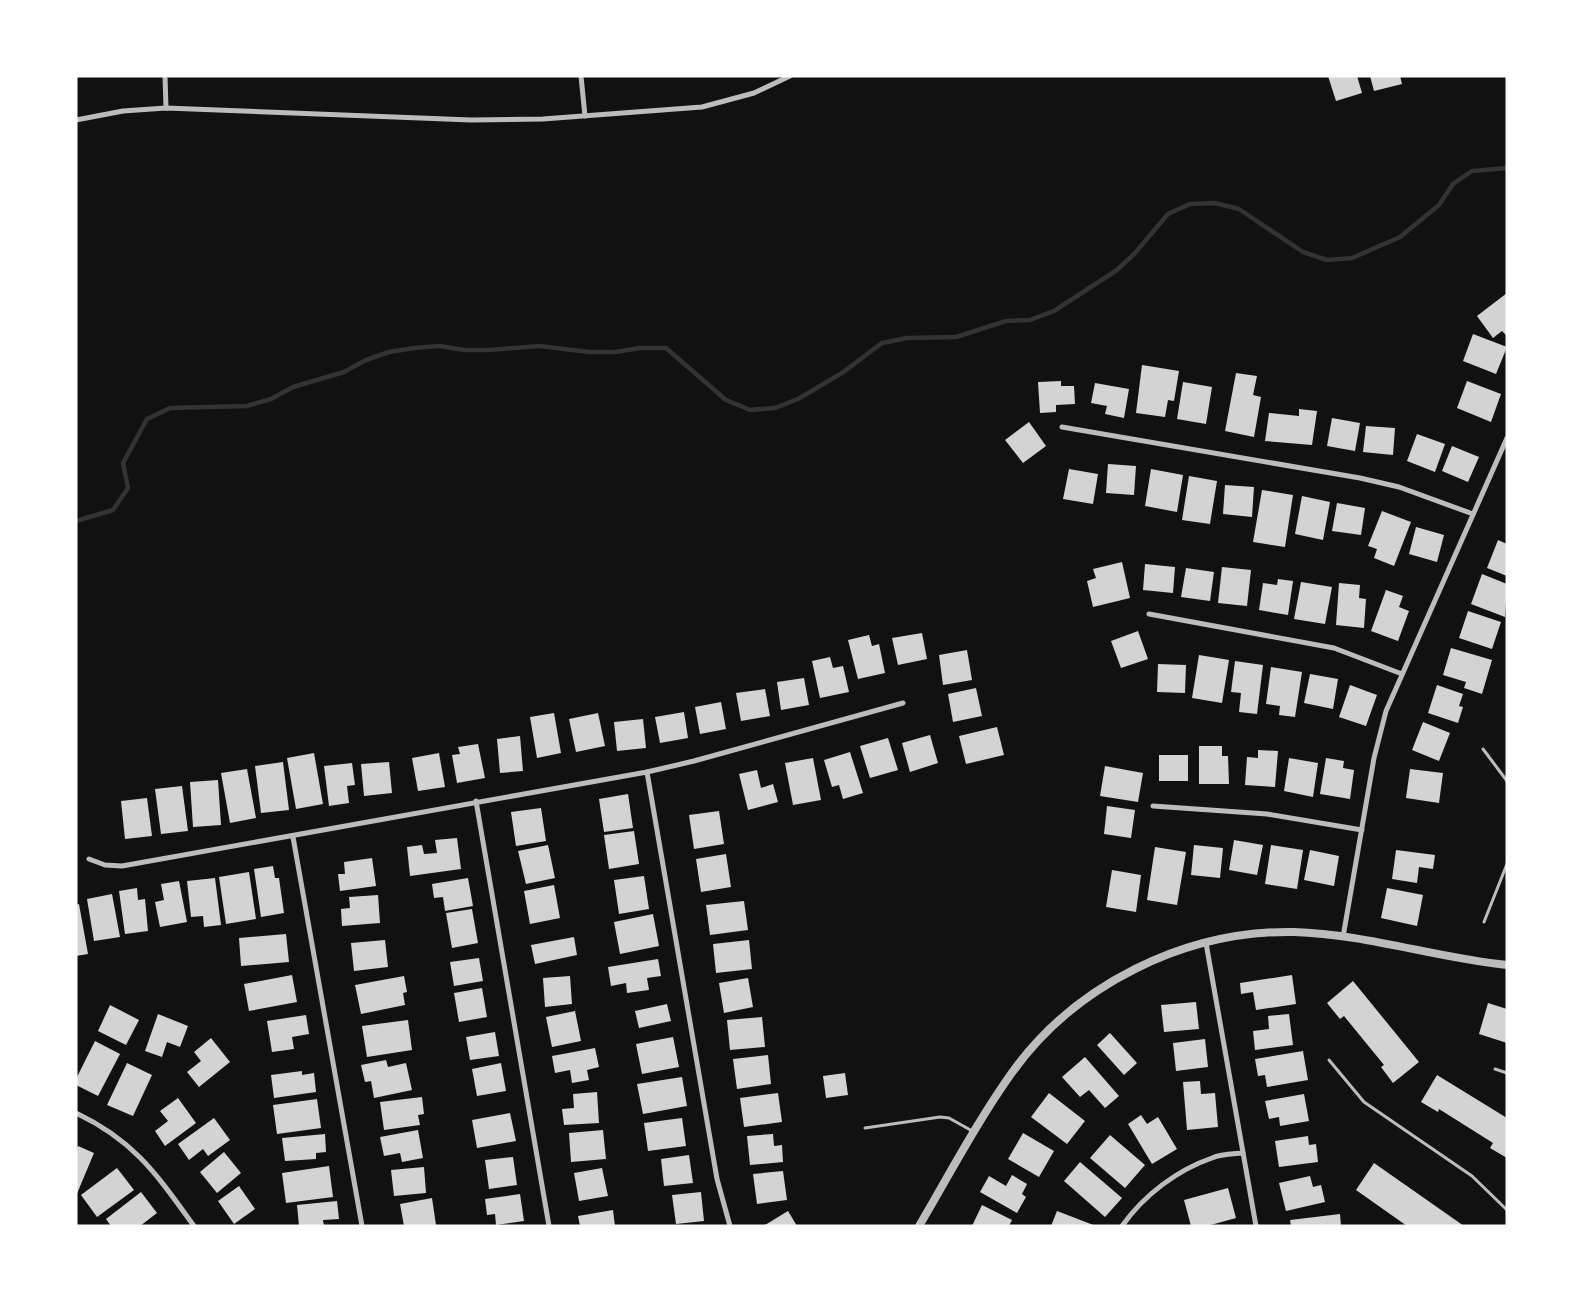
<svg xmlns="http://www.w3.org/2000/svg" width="1583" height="1302" viewBox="0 0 1583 1302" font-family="'Asap Condensed',sans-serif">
<rect width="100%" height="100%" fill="#111"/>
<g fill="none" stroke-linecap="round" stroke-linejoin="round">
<!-- stream -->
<path stroke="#333" stroke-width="4.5" d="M76,521L113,510L128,488L123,463L147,419L170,408L247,406L271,399L293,387L344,372L366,360L389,352L414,348L439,346L464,350H489L539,346L589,352H615L640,348H666L726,400L750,410L775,408L798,399L842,373L882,343L907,338L956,337L1006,321L1030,320L1054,311L1117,270L1135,253L1168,214L1190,204L1215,203L1239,209L1303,252L1327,260L1352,258L1400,237L1439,205L1453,184L1472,171L1507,168"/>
</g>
<!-- building -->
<g fill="#d3d3d3">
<path d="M1328,76H1357L1362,93L1336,101Z"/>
<path d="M1370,76H1400L1402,84L1374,91Z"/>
<path d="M1507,293V336L1502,331L1493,338L1477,316Z"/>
<path d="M1473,334L1507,347L1496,374L1463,361Z"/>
<path d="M1142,365L1179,371L1174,401L1168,400L1165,417L1136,413Z"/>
<path d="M1236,373L1257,376L1253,395L1261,397L1254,437L1225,431Z"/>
<path d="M1061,381V386H1074L1075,404L1056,405V412L1040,413L1038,382Z"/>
<path d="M1467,381L1501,394L1491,422L1457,408Z"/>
<path d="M1183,382L1212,387L1206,424L1177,419Z"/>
<path d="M1095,383L1129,389L1124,418L1105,414L1107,406L1091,403Z"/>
<path d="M1299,409L1317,411L1312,445L1265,441L1269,413L1299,416Z"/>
<path d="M1332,418L1360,423L1355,451L1327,446Z"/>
<path d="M1029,422L1046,446L1023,463L1005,440Z"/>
<path d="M1366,426L1395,428L1393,455L1363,452Z"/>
<path d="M1417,434L1445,444L1435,472L1407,461Z"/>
<path d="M1452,446L1479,457L1468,482L1442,471Z"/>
<path d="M1108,464L1136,466L1134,495L1106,493Z"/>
<path d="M1069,469L1098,474L1093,504L1063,499Z"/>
<path d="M1151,469L1183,475L1177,512L1145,506Z"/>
<path d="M1189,476L1217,481L1210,524L1182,520Z"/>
<path d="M1225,485L1254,487L1252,517L1223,514Z"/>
<path d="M1262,490L1293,495L1285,547L1253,542Z"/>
<path d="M1302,496L1330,502L1323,540L1295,534Z"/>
<path d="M1337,503L1365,508L1361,535L1332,531Z"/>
<path d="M1382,511L1411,522L1394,566L1374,558L1377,549L1368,546Z"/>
<path d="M1416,527L1444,535L1437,562L1409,554Z"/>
<path d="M1498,540L1507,544V576L1487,568Z"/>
<path d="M1122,562L1130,598L1093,607L1087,581L1096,578L1093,569Z"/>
<path d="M1145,564L1175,567L1173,593L1143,590Z"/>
<path d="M1222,567L1251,570L1247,606L1218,603Z"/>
<path d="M1186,568L1214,572L1210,601L1181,597Z"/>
<path d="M1482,574L1507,584L1505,617L1471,604Z"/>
<path d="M1278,579L1293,581L1288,615L1259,610L1263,583L1277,585Z"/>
<path d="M1301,582L1332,587L1325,624L1294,619Z"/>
<path d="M1339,583L1360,585L1359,598L1366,599L1364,628L1336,625Z"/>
<path d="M1386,590L1403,596L1399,607L1409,611L1398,641L1371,631Z"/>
<path d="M1468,611L1501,622L1492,649L1459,638Z"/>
<path d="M1138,631L1148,659L1121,668L1111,641Z"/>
<path d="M922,633L927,659L898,665L892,638Z"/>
<path d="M869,635L872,646L879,644L885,673L858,679L848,640Z"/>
<path d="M1451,648L1492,660L1482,694L1464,688L1466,682L1443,675Z"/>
<path d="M967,650L972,680L943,685L939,655Z"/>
<path d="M1199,655L1229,660L1222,703L1192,698Z"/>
<path d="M830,657L833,668L843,666L849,692L820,698L812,661Z"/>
<path d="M1235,661L1263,665L1257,714L1239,712L1241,693L1231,692Z"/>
<path d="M1158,664L1186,665L1185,693L1157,692Z"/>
<path d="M1271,667L1302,672L1295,717L1279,715L1280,706L1266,704Z"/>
<path d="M1310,674L1338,679L1333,709L1304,703Z"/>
<path d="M804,678L809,705L781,710L777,682Z"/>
<path d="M1350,685L1377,695L1366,726L1339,717Z"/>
<path d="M1437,685L1463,694L1459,706L1463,707L1458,723L1428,713Z"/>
<path d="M976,688L982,716L953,722L948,694Z"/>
<path d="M765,689L770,716L741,721L736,693Z"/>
<path d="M721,702L726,729L700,734L695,707Z"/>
<path d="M684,712L688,738L660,743L655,717Z"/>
<path d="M554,713L561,753L537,758L530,717Z"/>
<path d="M598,713L605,746L576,752L569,719Z"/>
<path d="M643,719L646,748L617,751L614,722Z"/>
<path d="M1423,722L1450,733L1439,761L1412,750Z"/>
<path d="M997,727L1004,755L966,764L959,736Z"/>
<path d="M930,735L938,763L910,772L902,743Z"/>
<path d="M520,736L523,771L500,773L497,739Z"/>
<path d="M888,738L898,770L870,778L860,746Z"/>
<path d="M478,744L485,778L457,783L452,755L460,754L458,747Z"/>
<path d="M1199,746H1222V756H1228L1229,784H1199Z"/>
<path d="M1258,750L1278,751L1275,787L1245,785L1247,757L1258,758Z"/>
<path d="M850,752L863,793L843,799L839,785L832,787L824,760Z"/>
<path d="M314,753L323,804L296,809L287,758Z"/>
<path d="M439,753L445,787L418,791L412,758Z"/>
<rect x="1159" y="755" width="29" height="26"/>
<path d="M813,758L821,800L793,805L785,763Z"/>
<path d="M1289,758L1318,763L1313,797L1284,791Z"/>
<path d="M1326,758L1344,761L1343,768L1354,770L1350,799L1320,794Z"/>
<path d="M283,762L289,810L261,813L255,766Z"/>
<path d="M389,762L392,793L364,796L361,764Z"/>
<path d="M352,763L355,785L347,786L349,803L329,806L324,766Z"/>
<path d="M1105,766L1143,773L1138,802L1100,796Z"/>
<path d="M247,769L256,818L230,823L221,773Z"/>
<path d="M1410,769L1443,773L1439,803L1406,798Z"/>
<path d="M757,770L761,788L773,784L778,802L748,810L739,774Z"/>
<path d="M218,780L221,825L193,827L190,782Z"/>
<path d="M182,786L188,831L161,834L155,789Z"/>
<path d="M628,794L633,828L604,832L599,799Z"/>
<path d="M147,798L152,836L125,839L121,801Z"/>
<path d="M1107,806L1135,810L1131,838L1104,834Z"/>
<path d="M541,808L546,841L516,846L511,812Z"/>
<path d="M719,811L724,844L694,849L689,815Z"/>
<path d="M634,831L639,864L609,869L604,835Z"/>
<path d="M457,838L461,869L410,876L407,847L422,845L424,854L437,853L435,840Z"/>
<path d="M1234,840L1263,845L1257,875L1229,870Z"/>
<path d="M548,845L555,878L526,884L518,851Z"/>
<path d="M1194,845L1223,848L1220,878L1191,875Z"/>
<path d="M1271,845L1303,850L1297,889L1265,884Z"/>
<path d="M1155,847L1186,852L1177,905L1147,900Z"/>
<path d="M1310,850L1339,856L1334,886L1304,880Z"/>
<path d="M1396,850L1435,855L1433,869L1419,867L1417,883L1392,879Z"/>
<path d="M726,854L731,887L701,892L696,859Z"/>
<path d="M372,858L376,886L340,891L338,874H345L344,862Z"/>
<path d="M273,866L275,878H279L284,913L261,917L254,869Z"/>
<path d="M1112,870L1141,875L1136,912L1106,907Z"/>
<path d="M249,872L256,919L226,924L219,877Z"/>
<path d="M644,876L649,909L619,914L614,880Z"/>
<path d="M215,878L221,925L204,927L203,916L191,917L187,881Z"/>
<path d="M468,878L473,906L445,911L443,897L434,898L432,884Z"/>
<path d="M179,881L187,922L160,927L155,902L164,900L161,884Z"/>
<path d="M554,885L560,918L530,924L524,891Z"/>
<path d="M137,888L138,900L145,899L148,931L125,934L119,891Z"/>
<path d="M1387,888L1423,895L1417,926L1381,918Z"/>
<path d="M112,894L120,937L94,941L87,899Z"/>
<path d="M378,895L380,923L342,926L341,909L350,908L349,897Z"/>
<path d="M744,901L748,930L710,935L706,905Z"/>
<path d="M79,904L88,954L76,956V905Z"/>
<path d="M472,909L478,943L452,948L446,913Z"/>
<path d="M653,914L659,946L620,954L614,922Z"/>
<path d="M286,934L289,962L241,966L239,938Z"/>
<path d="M574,937L577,955L535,964L531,945Z"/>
<path d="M385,940L388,967L354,971L351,943Z"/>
<path d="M749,940L752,969L716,973L713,944Z"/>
<path d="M479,958L483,981L454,986L450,962Z"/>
<path d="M658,959L661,976L647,978L649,990L627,993L626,983L611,986L608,967Z"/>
<path d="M292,975L297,1002L249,1011L244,984Z"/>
<path d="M1292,975L1296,1004L1256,1010L1253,992L1241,994L1240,983Z"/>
<path d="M404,976L407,992L403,993L405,1005L361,1014L355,985Z"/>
<path d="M570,976L572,1004L545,1007L543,978Z"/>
<path d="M748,978L753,1007L724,1013L719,983Z"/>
<path d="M1353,981L1419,1062L1393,1083L1381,1067L1384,1065L1344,1016L1340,1019L1327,1003Z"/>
<path d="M482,988L487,1017L459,1022L454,993Z"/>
<path d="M1196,1002L1199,1029L1164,1032L1161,1005Z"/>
<path d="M1488,1003L1507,1009V1043L1479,1034Z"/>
<path d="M667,1004L671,1021L639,1028L635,1011Z"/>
<path d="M110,1005L139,1020L126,1045L98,1031Z"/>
<path d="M575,1011L581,1041L552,1047L546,1017Z"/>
<path d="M158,1014L188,1026L180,1047L167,1042L162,1057L145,1051Z"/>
<path d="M1289,1014L1293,1045L1255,1050L1253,1031L1269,1029L1268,1016Z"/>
<path d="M306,1015L309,1034L292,1037L294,1049L272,1052L267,1021Z"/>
<path d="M762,1017L765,1047L730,1050L727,1020Z"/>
<path d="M408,1020L412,1050L367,1057L362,1026Z"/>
<path d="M495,1032L499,1056L470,1060L466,1037Z"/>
<path d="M1110,1033L1137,1063L1124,1075L1097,1045Z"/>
<path d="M673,1037L679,1067L642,1074L636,1044Z"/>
<path d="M211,1038L230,1062L199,1087L187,1072L201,1061L194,1052Z"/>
<path d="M1205,1039L1208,1067L1176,1071L1173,1043Z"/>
<path d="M95,1041L120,1054L98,1096L76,1085V1079Z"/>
<path d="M595,1048L599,1067L587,1070L589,1080L572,1083L570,1070L555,1073L552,1056Z"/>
<path d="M1303,1051L1308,1080L1267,1087L1265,1075L1258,1076L1255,1059Z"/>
<path d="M768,1055L771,1084L737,1089L733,1059Z"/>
<path d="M1085,1057L1119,1096L1105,1108L1089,1090L1080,1097L1062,1077Z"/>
<path d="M386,1060L388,1067L406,1063L412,1090L374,1098L371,1081L365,1082L361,1065Z"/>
<path d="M127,1063L152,1075L133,1116L107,1105Z"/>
<path d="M501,1063L506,1091L477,1096L472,1069Z"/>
<path d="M302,1071V1075L314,1073L316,1092L274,1098L271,1075Z"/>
<path d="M845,1073L848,1095L826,1098L823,1076Z"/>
<path d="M1437,1075L1507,1118V1158L1490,1148L1493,1143L1439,1109L1438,1112L1421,1102Z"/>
<path d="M682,1077L687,1106L643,1114L637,1084Z"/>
<path d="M1200,1081L1201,1094L1215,1093L1218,1127L1187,1130L1183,1082Z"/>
<path d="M597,1092L599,1123L564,1125L562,1109L574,1108L573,1094Z"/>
<path d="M778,1093L782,1122L744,1127L740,1098Z"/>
<path d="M1049,1093L1085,1121L1067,1144L1031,1117Z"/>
<path d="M1304,1094L1309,1121L1280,1126L1279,1117L1269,1119L1265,1101Z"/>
<path d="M422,1097L424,1114L418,1115L420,1125L384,1130L380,1102Z"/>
<path d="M178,1098L196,1123L165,1146L155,1131L168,1121L160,1111Z"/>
<path d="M317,1099L321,1128L277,1134L273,1105Z"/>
<path d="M510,1113L516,1141L477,1148L472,1120Z"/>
<path d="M1141,1115L1147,1124L1158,1117L1177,1149L1152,1164L1128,1124Z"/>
<path d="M214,1118L230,1140L208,1156L203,1149L189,1160L178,1144Z"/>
<path d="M682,1118L686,1146L648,1151L644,1123Z"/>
<path d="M418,1130L423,1158L402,1162L400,1153L384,1156L380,1137Z"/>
<path d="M603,1130L606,1159L571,1162L569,1133Z"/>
<path d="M1023,1133L1054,1151L1039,1177L1008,1159Z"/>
<path d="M325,1134L326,1152L316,1153V1159L285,1161L282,1138Z"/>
<path d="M773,1134L774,1146L782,1145L783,1162L750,1165L747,1136Z"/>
<path d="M1110,1135L1145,1165L1125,1188L1090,1158Z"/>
<path d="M1308,1136L1309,1145L1316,1144L1318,1162L1279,1167L1275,1141Z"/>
<path d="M78,1146L94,1153L76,1196V1151Z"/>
<path d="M224,1152L241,1173L217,1193L200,1172Z"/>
<path d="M689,1155L693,1183L664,1186L661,1159Z"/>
<path d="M513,1157L517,1185L489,1189L485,1160Z"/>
<path d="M1080,1162L1122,1198L1105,1217L1064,1181Z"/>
<path d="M1374,1163L1464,1226H1407L1356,1190Z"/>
<path d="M329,1166L333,1197L286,1203L282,1173Z"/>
<path d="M424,1167L426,1193L394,1196L391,1170Z"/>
<path d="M117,1168L134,1190L97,1217L81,1195Z"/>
<path d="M602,1168L608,1196L579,1201L574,1173Z"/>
<path d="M783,1171L787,1200L757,1204L753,1174Z"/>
<path d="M1012,1175L1027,1184L1022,1194L1026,1197L1017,1213L980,1192L989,1176L1006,1186Z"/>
<path d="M1310,1176L1313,1187L1321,1185L1325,1202L1286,1211L1279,1183Z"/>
<path d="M239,1186L255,1209L234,1224L218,1201Z"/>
<path d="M1228,1188L1236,1218L1207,1226H1191L1184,1200Z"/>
<path d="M141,1192L157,1213L140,1226H111L106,1219Z"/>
<path d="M701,1192L704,1221L676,1224L672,1195Z"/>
<path d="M520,1194L524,1221L496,1225L495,1214L487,1215L485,1199Z"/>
<path d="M432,1198L436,1225L404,1226L400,1204Z"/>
<path d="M337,1201L339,1219L323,1220L324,1226H299L297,1205Z"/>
<path d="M982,1205L1012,1220L1009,1226H972Z"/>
<path d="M613,1210L615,1226H580L578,1216Z"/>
<path d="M788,1211L797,1226H766L765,1225Z"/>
<path d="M1057,1211L1096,1226H1051Z"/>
<path d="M1340,1214L1341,1226H1291L1290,1220Z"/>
</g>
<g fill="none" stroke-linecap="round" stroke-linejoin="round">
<!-- service -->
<g stroke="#bcbcbc" stroke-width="3">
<path d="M1483,749L1507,781"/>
<path d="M1484,922L1507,864"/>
<path d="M1329,1060L1364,1102L1472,1176L1507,1210"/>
<path d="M1495,1069L1507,1073"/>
<path d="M865,1128L940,1117L949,1118L974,1132"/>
</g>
<!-- minor -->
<g stroke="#bcbcbc" stroke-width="5">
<path d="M165,76L166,108"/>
<path d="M581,76L585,116"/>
<path d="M76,120L123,111L166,108L471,120L543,119L702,107L754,93L790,76"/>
<path d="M1062,427L1360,478L1399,487L1473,514"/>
<path d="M1149,614L1334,648L1402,674"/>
<path d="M647,772L717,1179L730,1226"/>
<path d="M476,801L549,1226"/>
<path d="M1153,806L1267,814L1362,830"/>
<path d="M293,837L362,1226"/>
<path d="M89,859L105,865L122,866L647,772L694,761L903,703"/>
<path d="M1343,937L1374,758L1386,711L1507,438"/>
<path d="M1206,943L1256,1226"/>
<path d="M76,1113C135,1141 157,1175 194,1226"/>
<path d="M1122,1226C1144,1195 1177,1170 1212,1158C1221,1154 1233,1154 1243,1153"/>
</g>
<!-- tertiary -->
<path stroke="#bcbcbc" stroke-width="8" d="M919,1226C949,1175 977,1122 1011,1074C1074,985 1185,930 1294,932C1366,934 1436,958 1507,965"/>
</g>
<!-- border -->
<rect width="1583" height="1302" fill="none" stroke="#ffffff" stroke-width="155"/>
</svg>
